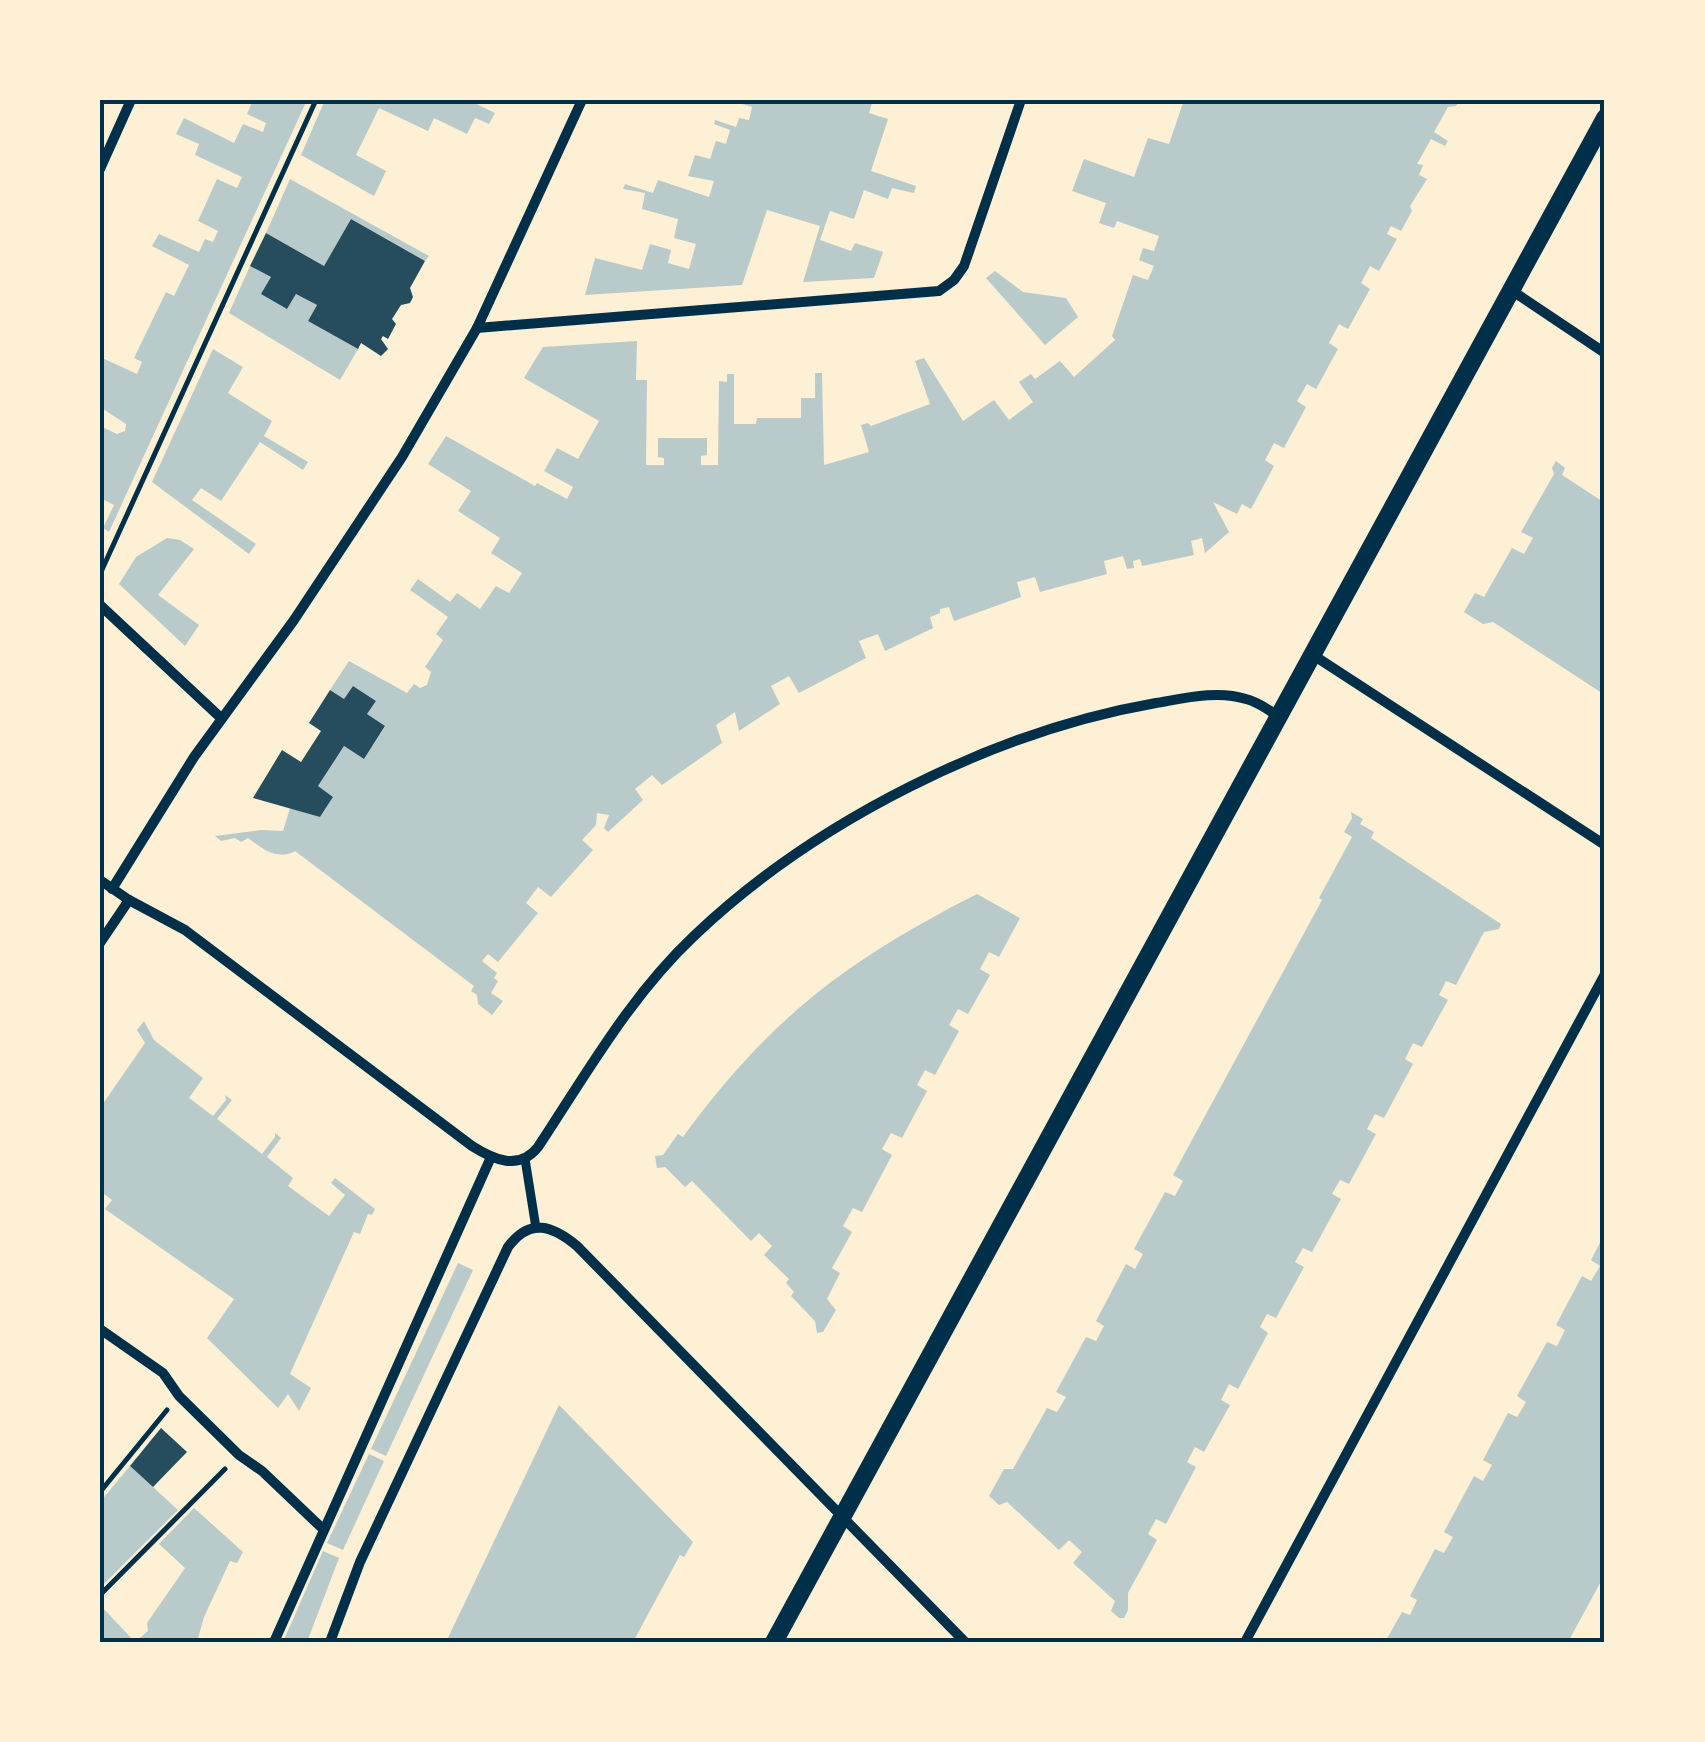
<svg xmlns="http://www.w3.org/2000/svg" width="1705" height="1742" viewBox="0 0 1705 1742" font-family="'Nunito Sans',sans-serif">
<rect width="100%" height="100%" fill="#fdf0d5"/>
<!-- green -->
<g fill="#b9caca">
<path d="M253,100H307L109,532L103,528L114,505L100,498V426L117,434L125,431L126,424L100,407V357L137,374L142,362L134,358L166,292L174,296L189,265L152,246L159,234L199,252L205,239L213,242L218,231L198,221L217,179L237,188L242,177L195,155L199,144L176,134L184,118L234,143L243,124L263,132L266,123L247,114Z"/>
<path d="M325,100H468L495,113L489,124L475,118L467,134L434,118L428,131L379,108L356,155L386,171L374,196L301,155Z"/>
<path d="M729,100H873L869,113L888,119L871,171L916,186L914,193L892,188L888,199L864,190L854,219L830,211L820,240L851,251L855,243L883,252L874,278L803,282L820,226L767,210L742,285L585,295L595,258L642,270L650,244L671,250L668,263L689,269L696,244L674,238L678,219L642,209L645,193L623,189L625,184L653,193L658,180L709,197L714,181L688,176L695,155L710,159L716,141L726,144L730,130L714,124L715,120L736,127L739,118L749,120L752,107Z"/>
<path d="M1177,100H1460L1456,106L1448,107L1434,132L1448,141L1445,146L1431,139L1417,164L1423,165L1419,175L1427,179L1410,206L1412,211L1401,231L1391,226L1387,234L1397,239L1379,271L1370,266L1361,283L1370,289L1348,329L1339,324L1329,343L1338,349L1316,389L1307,384L1297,401L1306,407L1284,448L1274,443L1265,460L1274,466L1251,509L1242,504L1237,514L1213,502L1229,532L1205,553L1202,538L1191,541L1194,555L1142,566L1140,559L1133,561L1134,568L1127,569L1123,556L1104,561L1107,574L1040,592L1035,577L1017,582L1021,597L954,621L949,607L940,609V613L930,617L933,628L885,651L878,634L859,641L866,658L799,693L789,676L771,686L780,704L739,731L735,712L716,725L722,743L662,785L652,775L635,789L643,800L608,832L604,828L609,815L597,813L596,825L582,840L593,850L551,897L538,887L526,903L538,913L498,962L488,954L482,961L497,973L494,978L498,981L491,993L503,1001L492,1015L478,1004L477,995L471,991L474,986L295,851C278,861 262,849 248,838L241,842L235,838L221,841L215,836L261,830L283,831L290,808L320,817L333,797L318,786L344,746L364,759L385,727L367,714L376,701L353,686L344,699L330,690L349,661L407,693L414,684L420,688L427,685L431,672L425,667L443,640L436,634L448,617L410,590L418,579L450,602L457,593L480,609L496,586L509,593L522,573L491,553L500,538L458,511L471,491L428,464L446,436L535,486L537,483L567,499L573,487L544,471L557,448L578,459L599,421L524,378L543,347L637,341L636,380H647L646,465H664V458L658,457V438H707V455L701,456V465H718L719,381L727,382V374H734V424H756L757,418H801V398H815V373H822L824,465L869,452L861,425L868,423L871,426L930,404L915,361L924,358L963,421L994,400L1009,420L1033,402L1019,382L1031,374L1035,379L1060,361L1074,377L1115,340L1112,336L1133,275L1148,280L1154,266L1139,260L1143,248L1154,251L1159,236L1117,221L1114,228L1099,223L1106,203L1072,191L1084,159L1134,177L1148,138L1169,144L1183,103Z"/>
<path d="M290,179L429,256L425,261L351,219L324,266L266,233Z"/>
<path d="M250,266L271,277L287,309L296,294L317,305L308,321L358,349L340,380L229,313Z"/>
<path d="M995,271L1023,292L1066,298L1078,317L1045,345L986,278Z"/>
<path d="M213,349L243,367L228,393L272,421L264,436L308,462L303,470L260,442L221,501L201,488L192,500L256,544L249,554L152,482Z"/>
<path d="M1556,461L1565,468L1562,475L1605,503V695L1493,622L1483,624L1464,612L1475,593L1484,597L1512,548L1524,554L1533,538L1521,532L1554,474L1552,468Z"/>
<path d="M167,538L180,540L194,549L158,595L199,625L185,646L119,584L136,557Z"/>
<path d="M1351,812L1363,819L1360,824L1374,832L1371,838L1501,924L1499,929L1484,932L1456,985L1446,981L1439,995L1448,1000L1422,1047L1413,1043L1405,1059L1413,1064L1384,1118L1375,1114L1367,1129L1376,1134L1349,1184L1340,1180L1332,1194L1341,1199L1312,1252L1303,1248L1295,1262L1304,1267L1276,1318L1267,1314L1260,1327L1268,1333L1238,1389L1229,1384L1221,1400L1230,1405L1204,1452L1195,1447L1187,1462L1196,1467L1166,1524L1156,1519L1148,1534L1157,1540L1128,1593V1610L1124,1618H1119L1111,1611L1115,1601L1073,1563L1082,1552L1069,1540L1059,1550L1007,1502L999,1505L989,1496L1004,1469H1013L1047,1408L1057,1412L1066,1397L1056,1392L1086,1337L1096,1341L1104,1326L1096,1321L1126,1264L1135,1269L1143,1254L1134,1249L1165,1192L1175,1196L1183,1181L1173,1175L1322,900L1319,898L1352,837L1344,832L1352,818Z"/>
<path d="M977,894L1020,918L999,957L989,952L980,969L990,975L968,1014L958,1009L949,1025L959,1031L935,1075L925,1070L917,1085L927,1091L902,1138L891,1133L882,1149L892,1155L862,1212L853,1208L843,1226L852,1232L832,1268L840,1273L827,1299L836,1310L823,1332L817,1333L815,1321L791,1296L794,1292L786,1283L789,1279L764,1255L772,1246L759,1233L751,1241L692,1181L685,1187L665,1167L657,1168L655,1156L663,1155L678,1134L683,1137C769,1019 847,960 977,894Z"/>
<path d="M144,1021L154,1040L203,1078L189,1098L213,1116L226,1100L225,1095L232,1100L217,1119L262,1154L275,1137V1133L281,1138L267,1157L293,1178L288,1186L329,1216L345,1195L331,1183L335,1178L375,1209L372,1215L368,1214L360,1234L354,1232L290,1374L311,1388L299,1411L288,1394L278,1408L207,1338L234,1299L105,1209L112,1200L100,1191V1108L145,1043L137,1030Z"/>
<path d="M1605,1233V1574L1568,1642H1385L1402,1612L1410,1615L1417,1600L1410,1596L1435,1549L1444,1553L1453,1537L1444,1532L1474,1476L1483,1481L1492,1465L1483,1460L1508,1413L1517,1417L1526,1402L1517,1396L1547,1342L1557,1346L1565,1330L1556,1325L1582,1276L1591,1281L1600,1266L1591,1260Z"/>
<path d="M458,1263L473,1270L386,1456L371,1449Z"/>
<path d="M559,1405L693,1542L684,1557L680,1555L633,1642H446Z"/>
<path d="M369,1454L384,1461L343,1550L327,1543Z"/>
<path d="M130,1466L178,1510L100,1588V1502Z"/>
<path d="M194,1508L243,1552L237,1563L230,1561L204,1617L197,1642H100V1605L135,1642L148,1631L147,1623L185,1568L159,1544Z"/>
<path d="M323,1551L339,1558L307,1642H283Z"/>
</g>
<!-- building -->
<g fill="#264d5e">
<path d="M351,219L425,261L410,288L413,297L410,303L401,305L392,319L396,324L388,339L383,336L381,339L388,349L381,356L361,343L358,349L308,321L317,305L296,294L287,309L261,294L271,277L250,266L266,233L324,266Z"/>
<path d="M353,686L376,701L367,714L385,726L364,759L344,746L318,786L333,797L320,817L253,798L282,750L301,762L321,731L309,723L330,690L344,699Z"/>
<path d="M161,1428L187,1452L153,1487L130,1466Z"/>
</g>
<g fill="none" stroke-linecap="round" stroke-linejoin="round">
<!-- path -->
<g stroke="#003049" stroke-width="5">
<path d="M100,574L316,100"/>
<path d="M100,1492L167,1410"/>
<path d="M100,1595L225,1469"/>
</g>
<!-- pedestrian -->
<path stroke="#003049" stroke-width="9" d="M525,1159L536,1228"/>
<!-- minor -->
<g stroke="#003049" stroke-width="10">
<path d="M100,169L131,100"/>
<path d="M1511,290L1605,353"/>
<path d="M477,328L939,291L954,280L964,266L1021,100"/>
<path d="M100,605L221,718"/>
<path d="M1313,655L1605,845"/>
<path d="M100,880L129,900L185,930L472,1146C494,1160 519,1171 538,1147C587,1073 630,996 695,935C815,821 994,731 1156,703C1185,698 1218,690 1246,699C1258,702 1269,710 1279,717"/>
<path d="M112,889L194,757L294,620L402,457L477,328L582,100"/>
<path d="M100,943L129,900"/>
<path d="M100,1329L163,1373L179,1396L239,1455L262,1471L323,1529"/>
<path d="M274,1642L491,1157"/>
<path d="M330,1642L360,1562L508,1247C530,1217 553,1226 577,1246L965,1642"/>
<path d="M1245,1642L1605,974"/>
</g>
<!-- tertiary -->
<path stroke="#003049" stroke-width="18" d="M774,1642L1605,118"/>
</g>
<!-- border -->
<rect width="1705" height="1742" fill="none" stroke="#fdf0d5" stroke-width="205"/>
<rect x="102" y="102" width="1500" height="1538" fill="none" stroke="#003049" stroke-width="4"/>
</svg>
